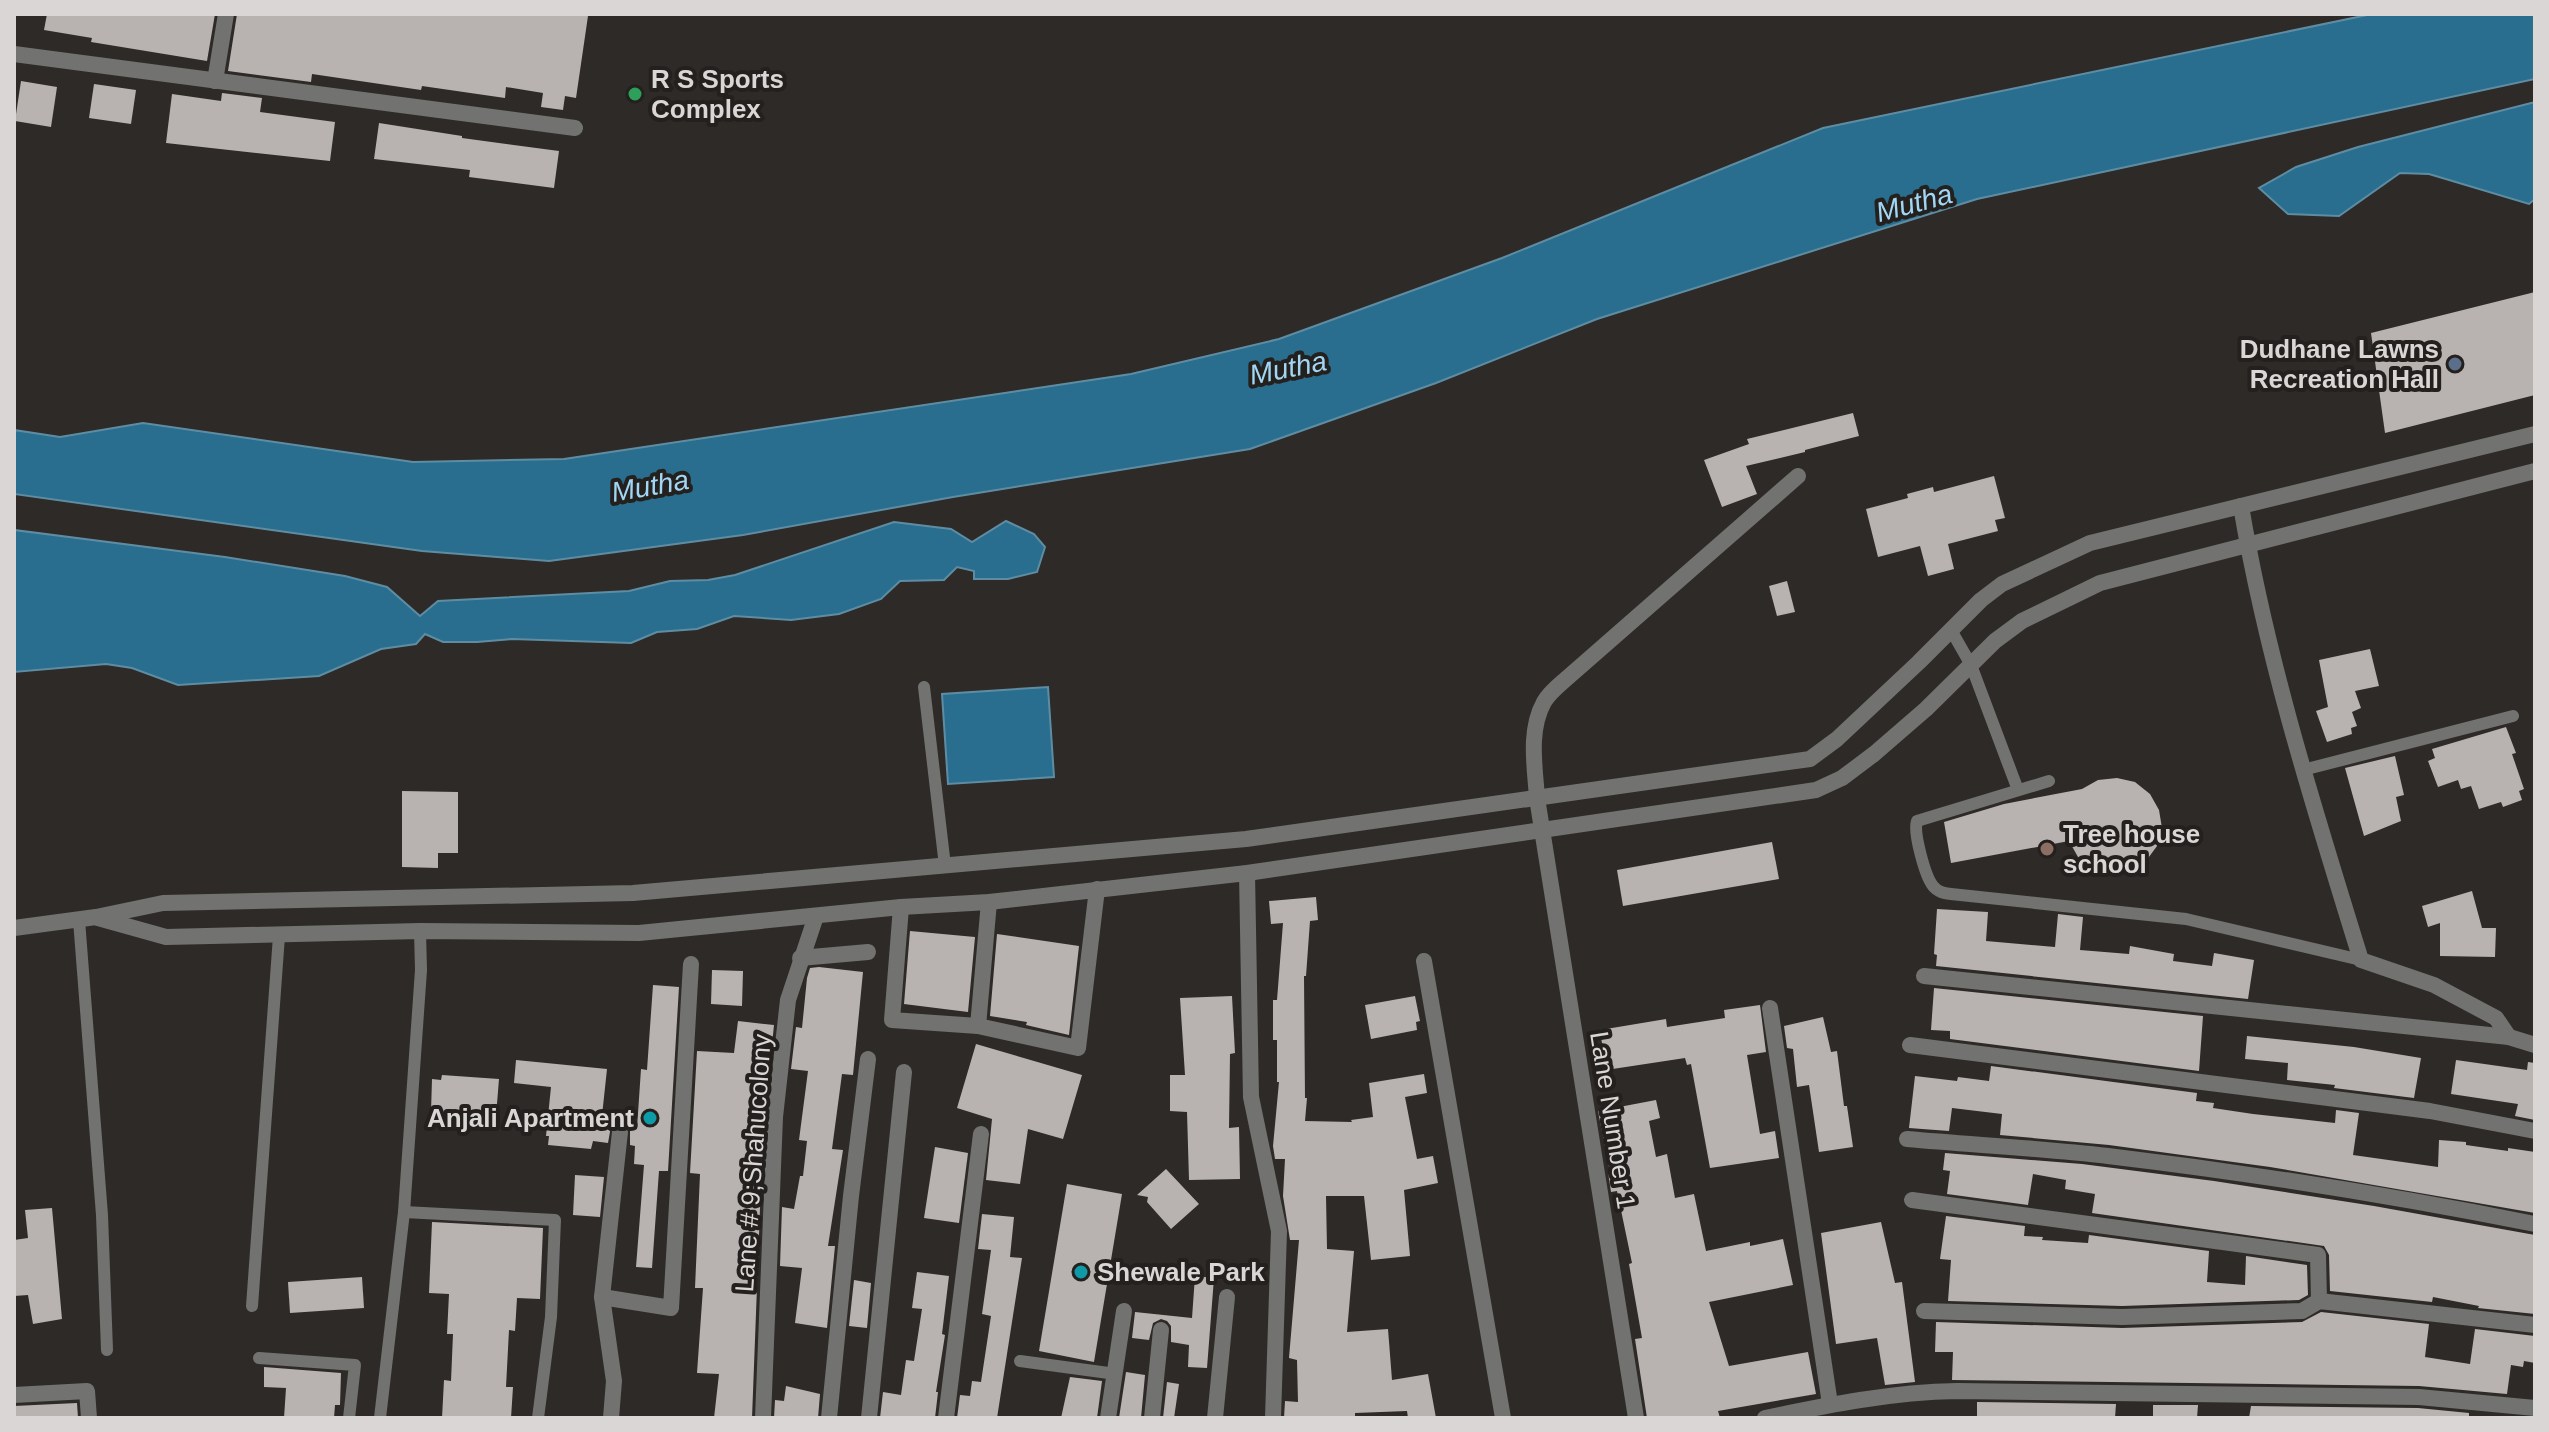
<svg xmlns="http://www.w3.org/2000/svg" width="2549" height="1432" viewBox="0 0 2549 1432" font-family="Helvetica,sans-serif">
<rect width="100%" height="100%" fill="#2e2a27"/>
<!-- water -->
<g fill="#296e8e" stroke="#5e8da3" stroke-width="2">
<path d="M2372,14H2535V79L1977,199L1597,319L1436,383L1250,449L953,497L743,535L549,561L422,551L14,494V430L60,437L143,423L413,462L564,459L1131,374L1279,339L1502,258L1823,128Z"/>
<path d="M2535,102V199L2529,204L2429,174L2400,173L2339,216L2288,214L2259,188L2296,167L2358,147Z"/>
<path d="M1006,521L1034,534L1045,547L1037,572L1008,579H974V571L957,567L944,580L900,581L881,599L839,614L791,620L734,616L697,629L657,632L631,643L512,639L477,642H443L425,634L416,644L381,649L319,676L178,685L132,668L106,664L14,672V530L225,557L345,576L387,587L420,616L438,601L629,591L670,581L708,580L735,575L894,522L951,529L972,542Z"/>
<path d="M1048,687L1054,777L948,784L942,694Z"/>
</g>
<!-- building -->
<g fill="#b8b3b0">
<path d="M47,14H215L207,61L91,42L92,38L44,30Z"/>
<path d="M237,14H577L588,16L576,98L565,96L563,110L541,107L543,93L506,87L505,98L422,86L421,90L312,74L311,82L228,71Z"/>
<path d="M21,81L57,87L51,127L15,121Z"/>
<path d="M94,84L136,90L131,124L89,118Z"/>
<path d="M222,93L262,98L260,112L335,122L330,161L166,143L172,94L221,101Z"/>
<path d="M379,123L462,136V138L559,151L554,188L469,177L470,170L374,159Z"/>
<path d="M2535,292V395L2385,433L2371,333Z"/>
<path d="M1853,413L1859,436L1805,450V452L1746,466L1757,494L1722,507L1704,460L1749,444L1747,439Z"/>
<path d="M1994,476L2005,518L1995,520L1998,531L1948,544L1954,569L1928,576L1920,546L1878,557L1866,509L1908,498L1907,494L1933,487L1934,492Z"/>
<path d="M1787,581L1795,612L1777,616L1769,586Z"/>
<path d="M2370,649L2379,686L2355,691L2361,708L2352,712L2357,726L2351,728L2352,734L2327,742L2316,711L2328,707L2319,660Z"/>
<path d="M2506,727L2516,753L2512,754L2524,789L2519,791L2522,800L2503,807L2501,802L2479,809L2471,786L2461,789L2458,780L2438,787L2428,761L2435,758L2432,749Z"/>
<path d="M2395,756L2404,795L2396,797L2401,821L2364,836L2345,768Z"/>
<path d="M2117,778L2135,782L2150,794L2159,810L2162,828L2157,846L2146,861L2129,870L2111,873L2093,868L2078,857L2069,841L1951,863L1944,822L2004,804L2082,789L2098,780Z"/>
<path d="M402,791L458,792V853H438V868L402,867Z"/>
<path d="M1772,842L1779,879L1623,906L1617,870Z"/>
<path d="M2472,891L2482,928H2496L2495,957L2440,956V923L2428,927L2422,906Z"/>
<path d="M1316,897L1318,920L1310,921L1306,976H1304L1305,1098H1307L1305,1121L1352,1122L1351,1120L1373,1117L1369,1083L1424,1074L1427,1093L1405,1097L1417,1159L1433,1156L1438,1183L1404,1190L1410,1256L1371,1260L1364,1196H1326L1327,1249L1354,1251L1347,1332L1388,1329L1392,1380L1428,1374L1436,1418H1408L1407,1411L1355,1413V1418H1284L1285,1401L1298,1402L1297,1360L1289,1358L1299,1240H1290L1283,1196L1285,1159H1275L1273,1146L1279,1082H1277V1040H1273V1000H1277L1283,923L1271,924L1269,901Z"/>
<path d="M1937,909L1988,912L1986,941L2055,947L2058,914L2083,917L2080,950L2129,954L2130,946L2174,954L2173,961L2212,966L2214,953L2254,960L2248,999L1936,966L1937,955L1934,954Z"/>
<path d="M910,931L975,937L968,1012L904,1004Z"/>
<path d="M997,934L1079,946L1069,1035L1026,1025L1027,1022L990,1016Z"/>
<path d="M819,967L863,972L853,1075L842,1074L832,1149L843,1150L828,1246H835L827,1328L795,1323L802,1268L780,1266L782,1207L794,1209L800,1176H803L807,1141L799,1140L808,1071L791,1069L796,1027L802,1028L807,978L810,968Z"/>
<path d="M712,970L743,971L742,1006L711,1004Z"/>
<path d="M653,985L679,987L668,1171H659L652,1268L636,1267L644,1165L634,1164L635,1146L630,1145V1128H637L641,1069L647,1070Z"/>
<path d="M1934,988L2203,1016L2199,1071L1950,1039V1031L1931,1030Z"/>
<path d="M1232,996L1235,1053L1230,1054L1229,1128L1239,1127L1240,1179L1189,1180L1187,1112L1170,1111V1075H1185L1180,998Z"/>
<path d="M1415,996L1420,1021L1416,1022L1417,1030L1371,1039L1365,1005Z"/>
<path d="M1760,1005L1766,1052L1747,1055L1760,1134L1775,1131L1779,1158L1710,1168L1691,1064L1687,1065L1685,1058L1606,1070L1600,1030L1666,1019L1667,1027L1725,1018L1724,1010Z"/>
<path d="M1823,1017L1831,1052L1837,1051L1844,1106H1847L1853,1147L1819,1152L1809,1085L1797,1087L1793,1049L1787,1048L1784,1026Z"/>
<path d="M738,1021L774,1025L758,1182H761L752,1418H714L719,1374L697,1373L703,1288H695L700,1174L690,1173L697,1051L734,1053Z"/>
<path d="M2247,1036L2354,1047L2421,1058L2414,1098L2334,1088L2335,1085L2287,1080L2288,1063L2245,1059Z"/>
<path d="M976,1044L1082,1075L1063,1139L1028,1129L1020,1184L986,1180L992,1119L957,1108Z"/>
<path d="M516,1060L607,1069L601,1125L611,1126L608,1143L593,1141L591,1149L548,1145L549,1136H546L551,1087L514,1083Z"/>
<path d="M2456,1060L2527,1070L2528,1062L2535,1063V1120L2515,1116L2518,1104L2451,1094Z"/>
<path d="M1991,1066L2197,1093L2196,1101L2214,1103L2213,1108L2253,1114L2335,1123L2336,1110L2359,1113L2353,1155L2438,1167L2439,1140L2466,1142V1145L2508,1151V1148L2535,1152V1213L2270,1167L2109,1145L2000,1135L2002,1114L1952,1108L1949,1131L1909,1128L1915,1076L1957,1081L1958,1077L1989,1081Z"/>
<path d="M442,1075L499,1079L496,1116H491L490,1125L480,1124V1130L441,1127V1122H435L436,1113L431,1112L432,1079L441,1080Z"/>
<path d="M1656,1100L1660,1118L1649,1121L1656,1157L1667,1154L1675,1198L1694,1194L1706,1251L1750,1242V1246L1783,1239L1793,1285L1709,1302L1729,1366L1808,1352L1816,1394L1718,1411L1720,1418H1647L1635,1339L1642,1338L1629,1264L1632,1263L1617,1191L1611,1192L1608,1172H1610L1598,1111Z"/>
<path d="M935,1147L968,1153L959,1223L924,1218Z"/>
<path d="M1945,1153L2082,1164L2214,1181L2374,1206L2535,1235V1314L2478,1308L2479,1306L2433,1297L2432,1302L2330,1291L2329,1255L2324,1246L2092,1213L2095,1194L2065,1189L2066,1180L2033,1174L2028,1205L1947,1194L1950,1171L1943,1170Z"/>
<path d="M1166,1169L1199,1204L1171,1229L1147,1202L1148,1197L1137,1195Z"/>
<path d="M575,1175L604,1177L600,1217L573,1215Z"/>
<path d="M1067,1184L1122,1194L1094,1362L1039,1351Z"/>
<path d="M52,1208L62,1319L33,1324L28,1295L14,1296V1240L28,1238L25,1210Z"/>
<path d="M982,1214L1014,1217L1010,1257L1022,1258L997,1418H957L960,1395L970,1396L972,1381L981,1382L991,1316L982,1314L991,1250L978,1249Z"/>
<path d="M1946,1216L2025,1226L2024,1236L2043,1237L2042,1240L2088,1243L2089,1235L2209,1251L2207,1282L2245,1285L2246,1256L2307,1265L2308,1295L2299,1300L2122,1306L1948,1301L1951,1260L1940,1259Z"/>
<path d="M432,1222L543,1228L540,1299L517,1298L515,1331L509,1330L506,1387H513L511,1418H442L444,1380L451,1381L453,1334H447L449,1294L429,1293Z"/>
<path d="M1881,1222L1895,1283L1902,1282L1915,1382L1885,1385L1877,1338L1836,1344L1821,1233Z"/>
<path d="M917,1272L949,1276L942,1334L945,1335L936,1392H938L935,1418H880L883,1392L901,1395L906,1360L914,1361L922,1309L912,1308Z"/>
<path d="M1195,1276L1214,1278L1207,1368L1188,1367L1189,1345L1171,1342V1326L1167,1321L1161,1319L1153,1323L1149,1340L1132,1338L1135,1312L1192,1318Z"/>
<path d="M362,1277L364,1308L290,1313L288,1282Z"/>
<path d="M854,1280L871,1283L867,1328L849,1326Z"/>
<path d="M2321,1312L2429,1324L2425,1357L2470,1364L2475,1329L2535,1336V1363L2524,1361L2523,1367L2511,1365L2507,1394L2419,1386L1952,1380L1953,1352H1935L1936,1322L2122,1328L2302,1322Z"/>
<path d="M264,1367L341,1373L340,1405H335L334,1418H284L286,1388L264,1387Z"/>
<path d="M1126,1372L1145,1375L1141,1418H1119Z"/>
<path d="M1070,1377L1102,1381L1097,1418H1061Z"/>
<path d="M1167,1382L1179,1384L1174,1418H1163Z"/>
<path d="M786,1386L820,1394L818,1418H774L775,1400L784,1401Z"/>
<path d="M1977,1402L2116,1404L2115,1418H1977Z"/>
<path d="M77,1403L78,1418H14V1406Z"/>
<path d="M2153,1405H2198L2197,1418H2153Z"/>
<path d="M2251,1406L2418,1408L2469,1413V1418H2249Z"/>
</g>
<g fill="none" stroke-linecap="round" stroke-linejoin="round">
<!-- service -->
<g stroke="#727270" stroke-width="12">
<path d="M1951,630L1971,665L2018,790"/>
<path d="M924,687L945,866"/>
<path d="M2303,770L2513,716"/>
<path d="M2049,781L1917,821C1913,832 1925,876 1933,886C1938,892 1943,893 1951,894L2186,919L2361,960"/>
<path d="M79,920L102,1215L107,1350"/>
<path d="M404,1212L555,1220L551,1317L538,1418"/>
<path d="M252,1306L279,936"/>
<path d="M259,1358L355,1365L349,1418"/>
<path d="M1020,1361L1116,1374"/>
<path d="M380,1418L404,1212L421,970L420,931"/>
</g>
<!-- minor -->
<g stroke="#727270" stroke-width="16">
<path d="M14,54L575,128"/>
<path d="M215,81L226,14"/>
<path d="M2241,506C2267,661 2315,811 2361,960L2434,985L2496,1018L2509,1037"/>
<path d="M1247,873L1251,1097L1279,1231L1273,1418"/>
<path d="M901,907L892,1020L978,1026L1078,1048L1097,889"/>
<path d="M800,958L868,952"/>
<path d="M1424,961L1503,1418"/>
<path d="M1924,976L2509,1037L2535,1045"/>
<path d="M1770,1008L1830,1404"/>
<path d="M978,1026L989,902"/>
<path d="M1910,1045L2430,1111L2535,1131"/>
<path d="M1907,1139C1974,1145 2041,1148 2108,1156C2251,1173 2394,1196 2535,1224"/>
<path d="M1912,1200L2318,1255L2319,1301"/>
<path d="M602,1297L671,1308L691,964"/>
<path d="M1924,1311L2122,1317L2302,1311L2319,1301L2535,1325"/>
<path d="M14,1395L87,1391L89,1418"/>
<path d="M611,1418L614,1381L602,1297L620,1132"/>
<path d="M763,1418L775,1117L788,1000L816,916"/>
<path d="M829,1418L851,1196L868,1059"/>
<path d="M869,1418L904,1072"/>
<path d="M946,1418L981,1134"/>
<path d="M1108,1418L1124,1311"/>
<path d="M1152,1418L1161,1330"/>
<path d="M1215,1418L1227,1297"/>
<path d="M1636,1418L1537,798C1535,767 1528,731 1544,702C1549,693 1558,686 1566,679L1798,476"/>
<path d="M1765,1418C1828,1405 1892,1392 1957,1391L2419,1397L2535,1408"/>
</g>
<!-- tertiary -->
<g stroke="#727270" stroke-width="16">
<path d="M98,918L166,937L420,931L639,933L901,907L989,902L1247,873L1816,790L1842,778L1874,754L1926,709L1995,641L2022,621L2100,583L2535,471"/>
<path d="M14,928L96,917L163,903L633,893L1246,839L1810,759L1837,739L1919,662L1981,600L2002,584L2090,543L2535,434"/>
</g>
</g>
<!-- markers -->
<circle fill="#2e9e5b" stroke="#24201e" stroke-width="3" cx="635" cy="94" r="8"/>
<circle fill="#5c6f8a" stroke="#24201e" stroke-width="3" cx="2455" cy="364" r="8"/>
<circle fill="#8d6e63" stroke="#24201e" stroke-width="3" cx="2047" cy="849" r="8"/>
<g fill="#0f9aa8" stroke="#24201e" stroke-width="3">
<circle cx="650" cy="1118" r="8"/>
<circle cx="1081" cy="1272" r="8"/>
</g>
<g text-anchor="middle" dominant-baseline="central" stroke-width="8" stroke-linejoin="round" paint-order="stroke">
<!-- poi labels -->
<g font-size="26" font-weight="bold" fill="#d9d6d5" stroke="#24201e" text-anchor="start">
<text x="651" y="79">R S Sports<tspan x="651" dy="30">Complex</tspan></text>
<text x="2439" y="349" text-anchor="end">Dudhane Lawns<tspan x="2439" dy="30">Recreation Hall</tspan></text>
<text x="2063" y="834">Tree house<tspan x="2063" dy="30">school</tspan></text>
<text x="634" y="1118" text-anchor="end">Anjali Apartment</text>
<text x="1097" y="1272">Shewale Park</text>
</g>
<!-- street labels -->
<g font-size="26" fill="#d9d6d5" stroke="#24201e">
<text transform="translate(1613 1120) rotate(81)">Lane Number 1</text>
<text transform="translate(753 1163) rotate(-86)">Lane # 9;Shahucolony</text>
</g>
<!-- water labels -->
<g font-size="28" font-style="italic" fill="#a1d7f4" stroke="#24201e">
<text transform="translate(1914 203) rotate(-15)">Mutha</text>
<text transform="translate(1288 368) rotate(-11)">Mutha</text>
<text transform="translate(650 486) rotate(-10)">Mutha</text>
</g>
</g>
<!-- border -->
<rect width="2549" height="1432" fill="none" stroke="#d9d6d5" stroke-width="32"/>
</svg>
